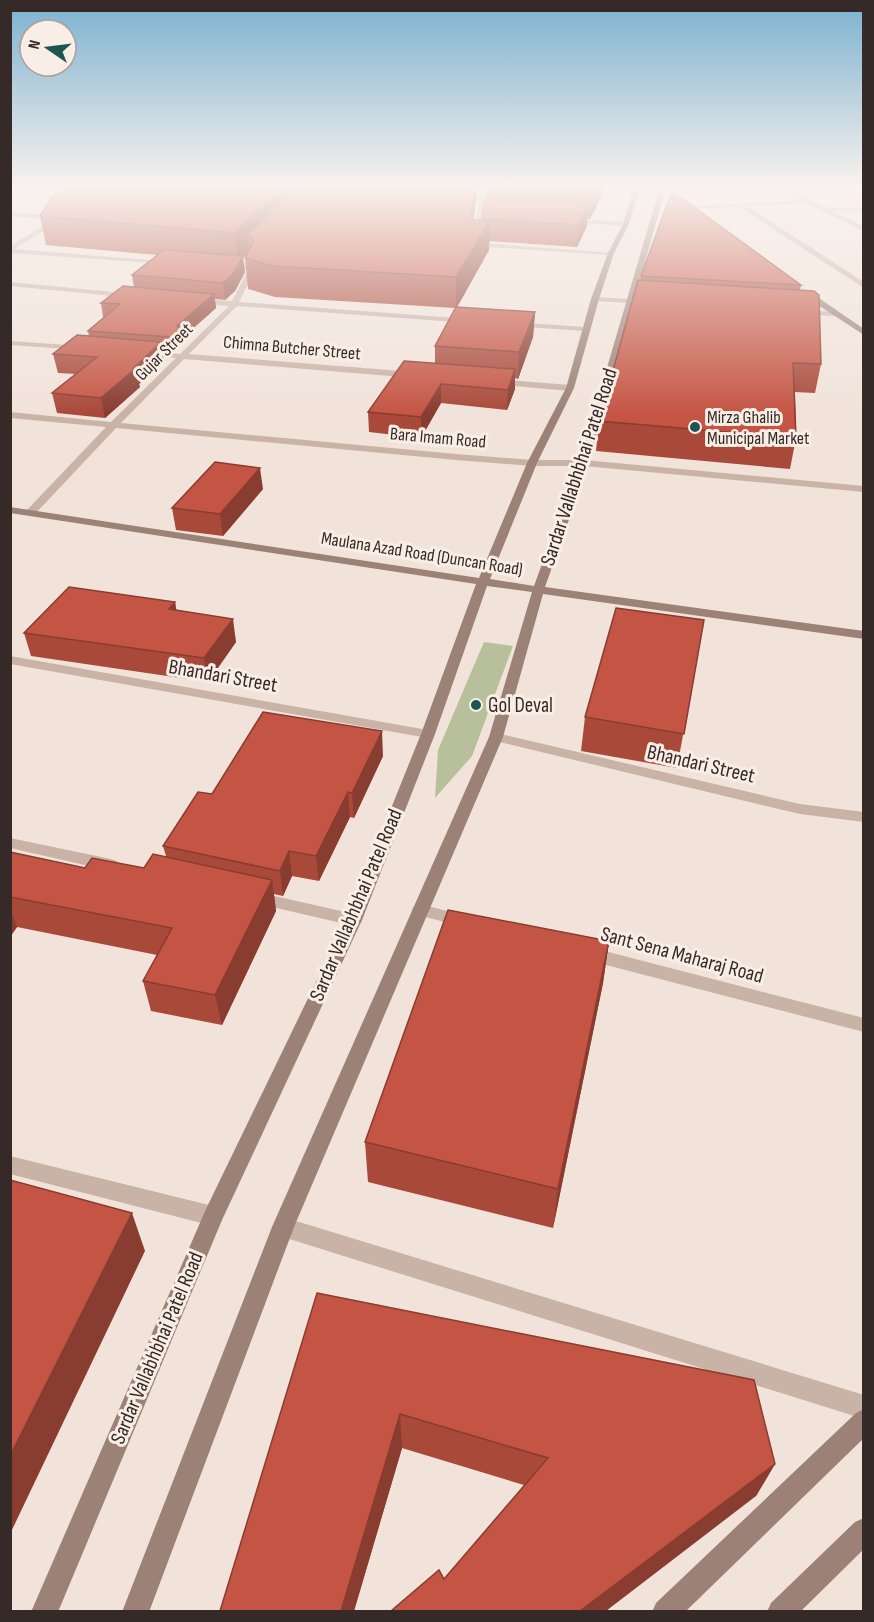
<svg xmlns="http://www.w3.org/2000/svg" width="874" height="1622" viewBox="0 0 874 1622" font-family="'Sofia Sans Condensed',sans-serif">
<rect width="100%" height="100%" fill="#f1e3da"/>
<!-- green -->
<path fill="#b7c09a" d="M484,642L513,646L472,756L435,798L438,750Z"/>
<g fill="none" stroke-linecap="round" stroke-linejoin="round">
<!-- street -->
<g fill="#c9b2a6" fill-rule="evenodd">
<path d="M480,187H486L479,243L614,253L611,255L473,246Z"/>
<path d="M781,187H787L826,208H864V212L831,211L864,226V231L807,204L747,206L864,282V288L739,207L684,209L681,207L801,200Z"/>
<path d="M10,212L58,216L62,219L14,249L172,262L169,264L10,253V246L54,220L10,216Z"/>
<path d="M569,219L626,222L629,224L626,226L567,222Z"/>
<path d="M244,265L255,269L239,302L469,319L473,321L469,323L237,306L189,354L414,372L418,375L414,378L184,359L121,423L456,454L532,460H584L864,486V492L584,466H532L456,460L116,428L35,514H27V510L106,427L10,418V412L111,422L176,358L142,355H139V351L180,354L229,306L196,303L193,299L232,301L248,270L242,268Z"/>
<path d="M10,282L134,294L138,296L134,298L10,286Z"/>
<path d="M595,297L646,300L650,302L646,304L592,301Z"/>
<path d="M799,310L835,312L839,314L835,316L796,314V310Z"/>
<path d="M513,322L585,327L589,329L585,331L510,326L509,324Z"/>
<path d="M10,341L83,346L87,348L83,350L10,345Z"/>
<path d="M495,379L570,385L574,388L570,391L492,384V380Z"/>
<path d="M10,656L428,730L435,734L428,738L10,664Z"/>
<path d="M496,733L800,804L864,812V822L800,814L491,740L489,737Z"/>
<path d="M10,838L111,859L117,861L119,865L117,869L111,871L10,848Z"/>
<path d="M257,892L354,914L360,916L362,920L360,924L354,926L251,902L249,898L251,894Z"/>
<path d="M420,904L470,917L472,921L470,925L464,927L414,914L412,910L414,906Z"/>
<path d="M589,947L864,1018V1032L583,959L580,954L583,949Z"/>
<path d="M10,1156L213,1206L220,1209L223,1216L220,1223L213,1226L10,1174Z"/>
<path d="M283,1217L864,1395V1419L283,1237L276,1234L272,1227L276,1220Z"/>
</g>
<!-- secondary -->
<g fill="#9c8177" fill-rule="evenodd">
<path d="M634,187H640L629,224L614,253L599,299L574,388L537,463L490,579L534,586L579,463L660,187H666L589,463L545,587L864,631V639L543,594L503,737L294,1227L149,1612H122L272,1227L489,737L532,592L487,586L435,734L362,920L222,1220L58,1612H31L206,1209L346,920L421,734L476,584L10,513V507L479,578L527,463L566,388L591,299L608,253L623,224Z"/>
<path d="M801,290H807L864,329V335L801,294Z"/>
<path d="M864,1409V1438L685,1612H652L656,1603L856,1413Z"/>
<path d="M864,1518V1549L800,1612H767L771,1603L855,1522Z"/>
</g>
</g>
<!-- wall -->
<g fill="#a9493a">
<path d="M486,187H606L590,219H587V226L577,247L489,241V250L457,307L535,312L533,337L518,379L515,378V389L507,410L441,403L421,438L369,432L368,412L435,363V346L455,308L275,297L248,289L245,258L247,253L243,258L245,272L235,291L225,300L215,299L216,308L181,339V344L173,351L163,350L164,360L139,384L140,387L105,418L57,413L52,393L76,374L58,373L53,354L89,336L88,331L105,317H103L101,303L134,287L132,275L157,255L46,245L40,216L474,219L475,220L482,221L486,200Z"/>
<path d="M641,276L801,285L800,290L821,364L815,393L795,392L796,438L790,469L596,451L599,421L640,281Z"/>
<path d="M263,489L223,536L176,530L172,508Z"/>
<path d="M175,602L176,610L236,642L208,682L31,656L24,633Z"/>
<path d="M704,620L677,768L581,751L585,717Z"/>
<path d="M383,756L354,818L350,817L319,881L292,876L283,896L274,894L276,911L222,1025L151,1011L143,981L157,955L17,927L10,937V852L85,868H144L166,856L163,846L212,794Z"/>
<path d="M609,941L603,983L553,1228L368,1182L365,1142Z"/>
<path d="M317,1293L775,1464L756,1496L444,1579L524,1485L402,1448L354,1611H220Z"/>
</g>
<!-- shaded-wall -->
<g fill="#893c30">
<path d="M283,187H297L254,240L247,235L249,252L243,258L245,272L235,291L225,300L223,283L238,263L235,233Z"/>
<path d="M475,187H478L470,245V216Z"/>
<path d="M595,187H606L590,219L592,192Z"/>
<path d="M588,205L587,226L577,247L579,225Z"/>
<path d="M490,221L489,250L456,309V277Z"/>
<path d="M214,294L216,308L181,339V344L173,351L171,337L177,326Z"/>
<path d="M535,312L533,337L518,379L519,352Z"/>
<path d="M161,342L164,360L139,384L140,387L105,418L101,398Z"/>
<path d="M515,369V389L507,410L508,390Z"/>
<path d="M441,384V403L421,438V417Z"/>
<path d="M260,468L263,489L223,536L220,514Z"/>
<path d="M175,602L179,626L169,609Z"/>
<path d="M233,619L236,642L208,682L204,658Z"/>
<path d="M382,731L383,756L354,818L352,793Z"/>
<path d="M348,792L350,817L319,881L316,856Z"/>
<path d="M289,851L292,876L283,896L280,871Z"/>
<path d="M272,880L276,911L222,1025L215,995Z"/>
<path d="M10,909L17,927L10,937Z"/>
<path d="M609,941L603,983L553,1228L558,1189Z"/>
<path d="M132,1213L145,1251L10,1534V1456Z"/>
<path d="M400,1414L402,1448L354,1611H341Z"/>
<path d="M775,1464L756,1496L606,1611H580Z"/>
</g>
<!-- building -->
<g fill="#c45544" stroke="#893c30" stroke-width="1.5">
<path d="M69,187H283L235,233L40,216L52,197Z"/>
<path d="M297,187H475L470,216L475,220L490,221L456,277L272,266L245,258L254,240L247,235Z"/>
<path d="M500,187H595L592,192Z"/>
<path d="M672,191L801,285L641,276Z"/>
<path d="M485,200L588,205L579,225L482,219Z"/>
<path d="M164,250L243,256L233,274L223,283L132,275Z"/>
<path d="M638,280L814,291L819,295L821,364L793,363L796,438L599,421Z"/>
<path d="M123,286L214,294L177,326L179,329L171,337L88,331L120,304L101,303Z"/>
<path d="M456,307L535,312L519,352L435,346Z"/>
<path d="M77,335L161,342L134,368H136L101,398L52,393L97,357L53,354Z"/>
<path d="M404,361L515,369L508,390L441,384L421,417L368,412Z"/>
<path d="M215,462L260,468L220,514L172,508Z"/>
<path d="M69,587L175,602L169,609L233,619L204,658L24,633Z"/>
<path d="M616,608L704,620L684,734L585,717Z"/>
<path d="M263,712L382,731L352,793L348,792L316,856L289,851L280,871L163,846L198,792L212,794Z"/>
<path d="M10,852L85,868L92,858L144,868L153,854L272,880L215,995L143,981L172,928L10,897Z"/>
<path d="M448,910L609,941L558,1189L365,1142Z"/>
<path d="M10,1180L132,1213L10,1456Z"/>
<path d="M317,1293L754,1380L775,1464L580,1611H391L439,1570L444,1579L548,1458L400,1414L341,1611H220Z"/>
</g>
<!-- sky -->
<linearGradient id="sky" x2="0" y2="1"><stop stop-color="#7bb1cf"/><stop offset="0.45" stop-color="#f9f2ee"/><stop offset="1" stop-color="#f9f2ee" stop-opacity="0"/></linearGradient>
<rect width="874" height="414" fill="url(#sky)"/>
<!-- markers -->
<g fill="#1d5553" stroke="#f9eee6" stroke-width="2">
<circle cx="695" cy="427" r="6"/>
<circle cx="476" cy="705" r="6"/>
</g>
<g text-anchor="middle" dominant-baseline="central" stroke-width="6" stroke-linejoin="round" paint-order="stroke">
<!-- far-street labels -->
<g font-size="18" fill="#352a27" stroke="#f9eee6">
<text transform="translate(292 348) rotate(5)">Chimna Butcher Street</text>
<text transform="translate(164 352) rotate(-45)">Gujar Street</text>
<text transform="translate(438 438) rotate(5)">Bara Imam Road</text>
<text transform="translate(422 554) rotate(9)">Maulana Azad Road (Duncan Road)</text>
</g>
<!-- far-poi labels -->
<g font-size="18" fill="#352a27" stroke="#f9eee6" text-anchor="start">
<text x="707" y="417">Mirza Ghalib<tspan x="707" dy="21">Municipal Market</tspan></text>
</g>
<!-- street labels -->
<g font-size="21" fill="#352a27" stroke="#f9eee6">
<text transform="translate(579 467) rotate(-72)">Sardar Vallabhbhai Patel Road</text>
<text transform="translate(223 676) rotate(10)">Bhandari Street</text>
<text transform="translate(701 764) rotate(13)">Bhandari Street</text>
<text transform="translate(356 905) rotate(-67)">Sardar Vallabhbhai Patel Road</text>
<text transform="translate(682 955) rotate(15)">Sant Sena Maharaj Road</text>
<text transform="translate(157 1348) rotate(-67)">Sardar Vallabhbhai Patel Road</text>
</g>
<!-- poi labels -->
<g font-size="21" fill="#352a27" stroke="#f9eee6" text-anchor="start">
<text x="488" y="705">Gol Deval</text>
</g>
</g>
<!-- border -->
<rect width="874" height="1622" fill="none" stroke="#352a27" stroke-width="24"/>
<!-- north arrow -->
<g transform="translate(48 48) rotate(284)"><circle r="28" fill="#f9eee6" stroke="#aba09a" stroke-width="1.5"/>
<path d="M0-4.5L10 22L0 15L-10 22Z" fill="#1d5553"/>
<text y="-9" font-size="16" font-weight="bold" text-anchor="middle" fill="#352a27">N</text>
</g>
</svg>
